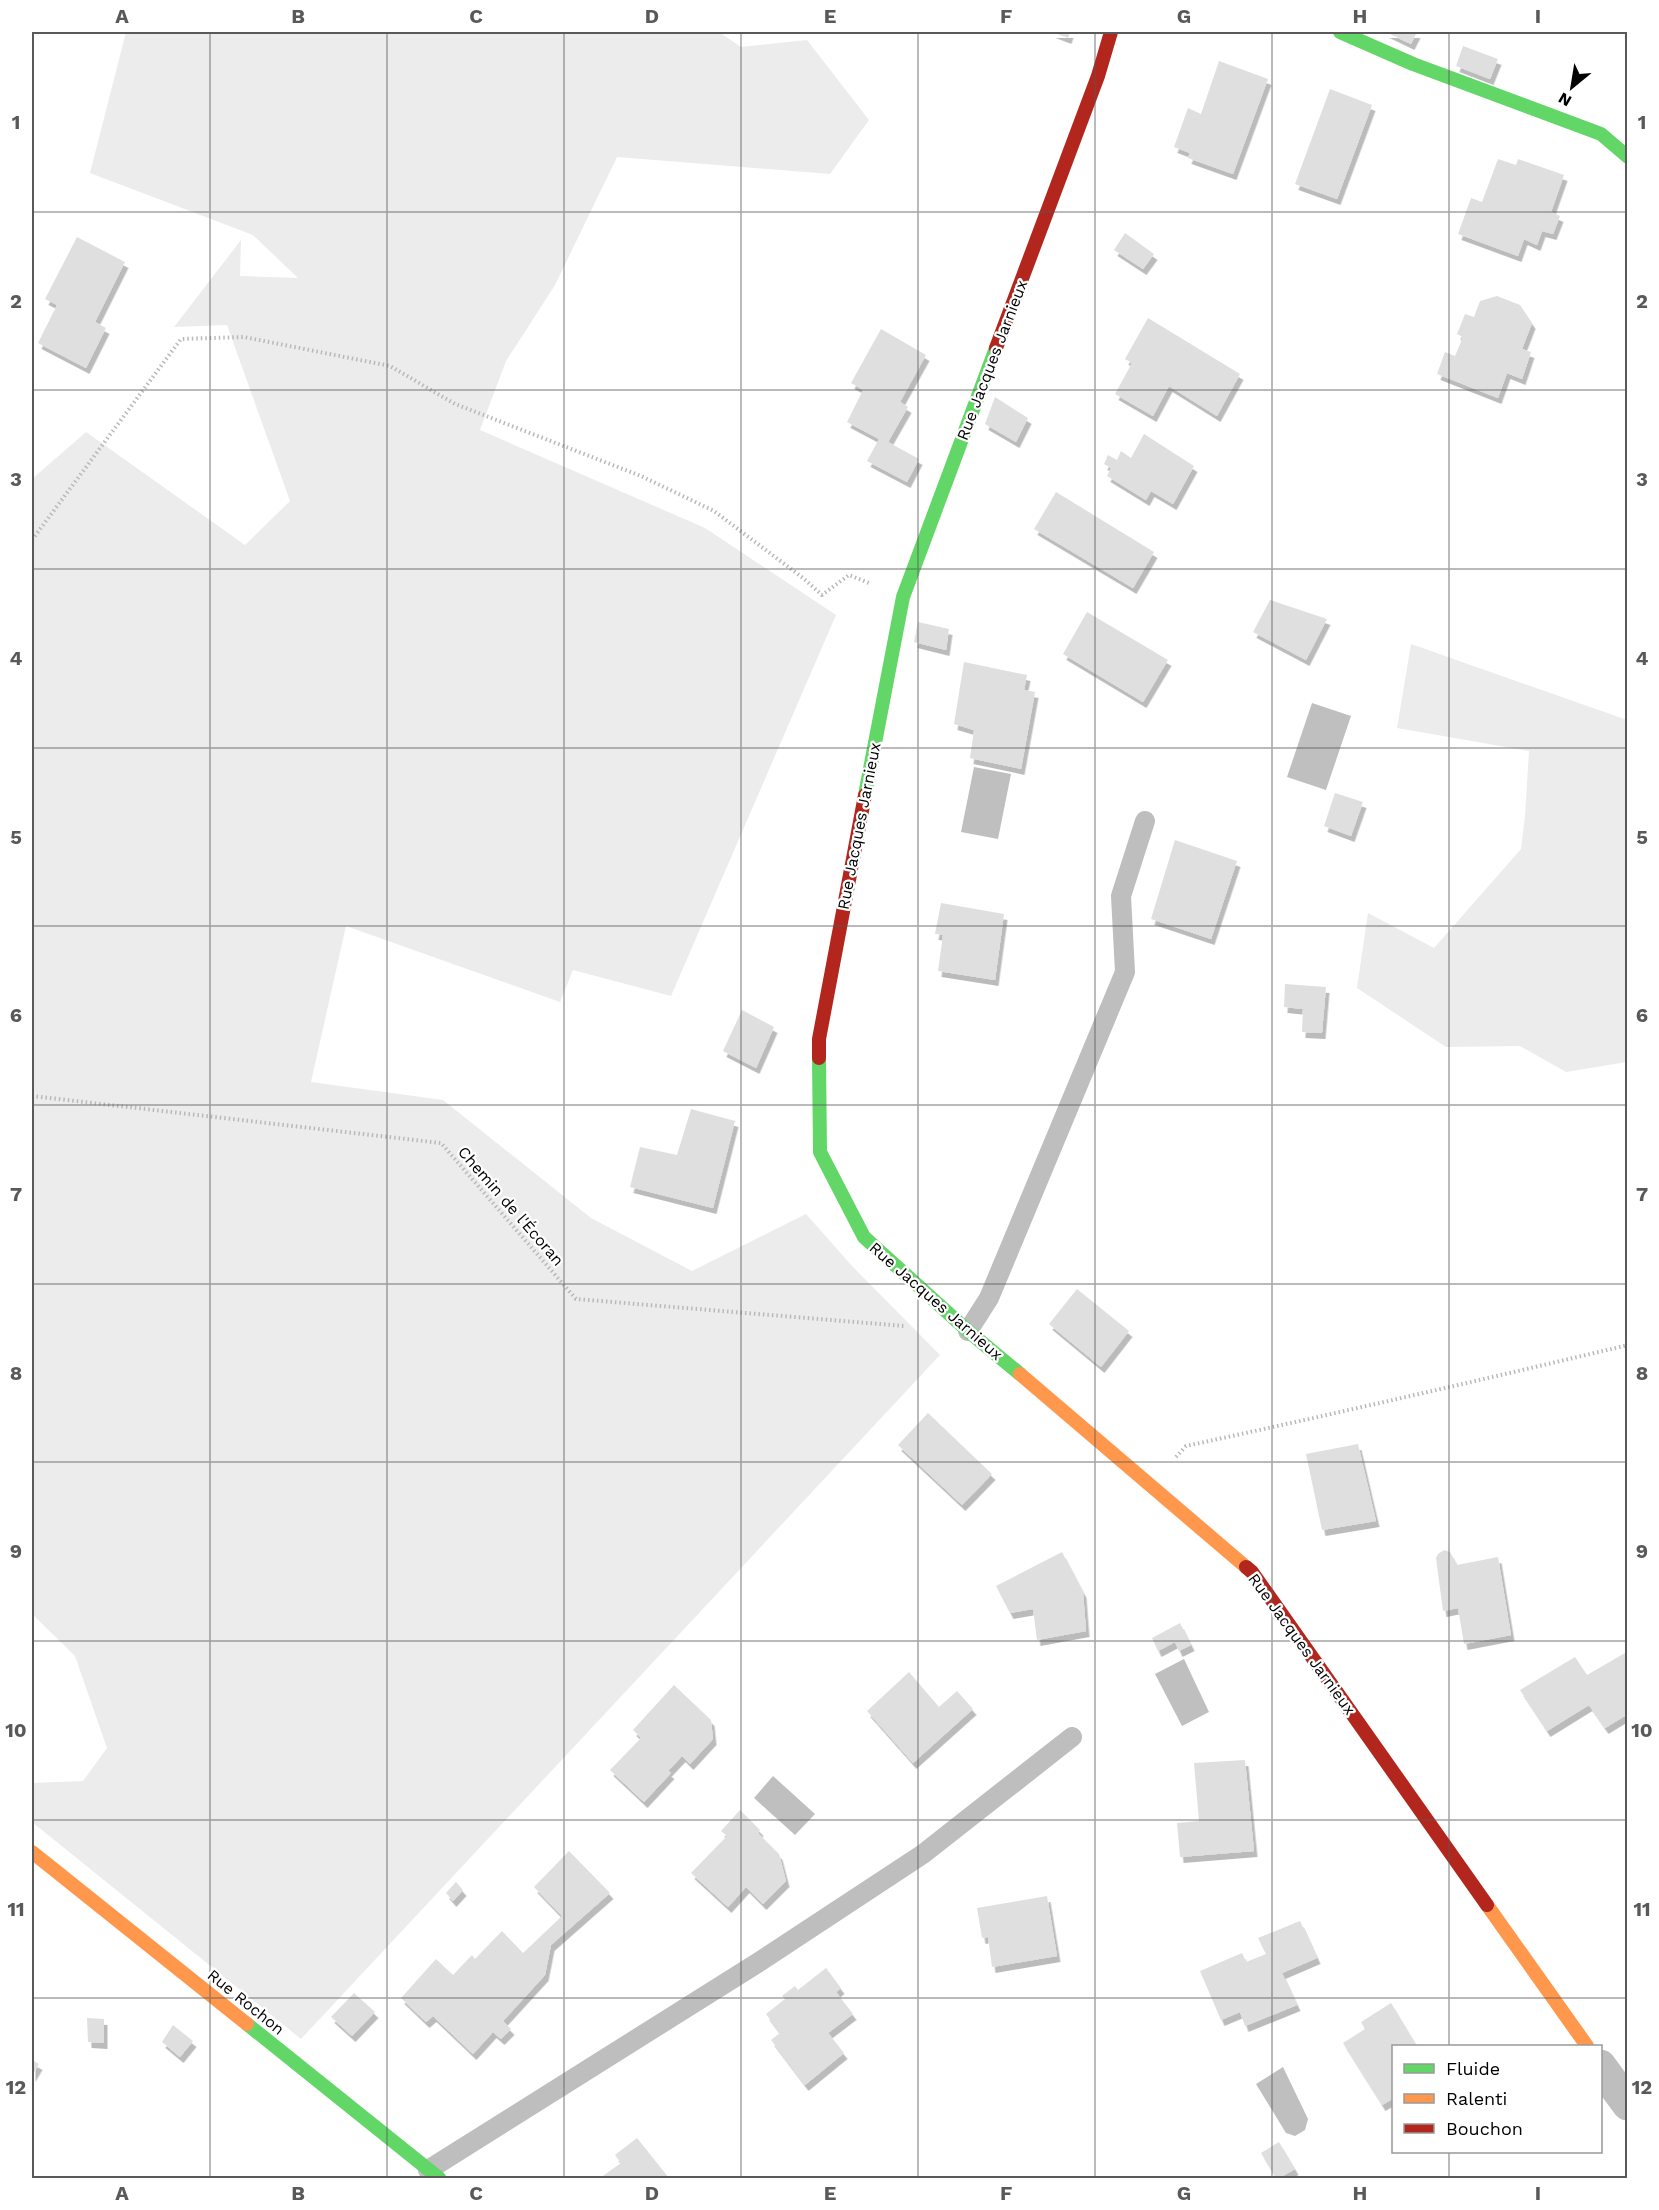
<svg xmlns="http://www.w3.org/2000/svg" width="1659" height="2210" viewBox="0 0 1659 2210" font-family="'Work Sans',sans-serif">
<defs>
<filter id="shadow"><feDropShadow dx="3.5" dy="6" stdDeviation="0" flood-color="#0004"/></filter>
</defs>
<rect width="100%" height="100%" fill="#fff"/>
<!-- green -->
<g fill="#ececec">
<path d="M126,32H719L741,47L807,40L869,120L830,174L617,157L555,285L506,361L480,430L705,528L836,615L671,996L573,970L560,1002L346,926L311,1082L443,1100L591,1218L692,1271L806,1214L853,1267L940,1355L301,2039L32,1822V1783L83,1781L107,1748L75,1656L32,1614V479L86,432L245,545L290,501L227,325L174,327L241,240L240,276L298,278L253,235L90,173Z"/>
<path d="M1411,644L1627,720V1062L1566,1072L1520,1046L1446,1047L1357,988L1368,913L1434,948L1521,849L1525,816L1529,751L1397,728Z"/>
</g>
<!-- water -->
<g fill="#bfbfbf">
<path d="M1312,703L1351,716L1326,790L1287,777Z"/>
<path d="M974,767L1011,774L998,839L961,832Z"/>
<path d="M1184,1659L1209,1712L1182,1726L1155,1674Z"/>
<path d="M773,1776L815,1814L795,1835L754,1798Z"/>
<path d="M1283,2067L1308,2119L1305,2130L1295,2136L1286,2133L1256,2084Z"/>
</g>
<!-- building -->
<g fill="#dfdfdf" filter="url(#shadow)">
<path d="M1052,32H1070L1068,38Z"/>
<path d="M1386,32H1417L1411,44Z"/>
<path d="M1463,46L1498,59L1490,79L1456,66Z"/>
<path d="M1219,61L1268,79L1233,174L1188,158L1190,153L1174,147L1188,108L1201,114Z"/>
<path d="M1330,89L1372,105L1337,199L1295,184Z"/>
<path d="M1498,159L1516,165L1518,159L1564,175L1551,212L1560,216L1553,234L1542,231L1537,245L1524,239L1518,256L1458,234L1471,198L1482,202Z"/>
<path d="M1125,233L1154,254L1143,269L1114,250Z"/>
<path d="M77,237L125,262L95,322L106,328L86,368L38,343L57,305L45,299Z"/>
<path d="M1497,296L1520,305L1532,323L1522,349L1531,352L1522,379L1507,373L1498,398L1437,374L1445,352L1455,356L1463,337L1457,334L1465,314L1474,317L1480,301Z"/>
<path d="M1148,318L1240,374L1217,416L1169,386L1153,416L1115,394L1132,363L1125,359Z"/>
<path d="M881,329L926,355L900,402L908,407L888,442L919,459L907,482L867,461L879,439L847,422L863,390L851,383Z"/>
<path d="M995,397L1028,418L1016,442L985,424Z"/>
<path d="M1144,434L1194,466L1173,504L1151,491L1146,500L1107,476L1111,468L1104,464L1108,455L1117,460L1121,451L1131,458Z"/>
<path d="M1056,492L1154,552L1133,588L1034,529Z"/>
<path d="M1270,600L1327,619L1306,660L1253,632Z"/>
<path d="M1087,612L1168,660L1143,702L1063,654Z"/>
<path d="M918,622L949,629L946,650L914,642Z"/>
<path d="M964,662L1027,675L1024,690L1035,692L1021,769L970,758L974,730L954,724Z"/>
<path d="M1335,793L1363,802L1351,836L1324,826Z"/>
<path d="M1175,840L1237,861L1211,939L1151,919Z"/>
<path d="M941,903L1004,914L995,980L938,971L943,935L935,934Z"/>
<path d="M1285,984L1326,987L1322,1033L1302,1032L1303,1009L1284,1007Z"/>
<path d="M742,1010L774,1027L756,1068L723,1051Z"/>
<path d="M691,1109L735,1121L713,1208L630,1187L640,1147L677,1155Z"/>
<path d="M1077,1289L1129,1331L1101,1367L1049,1324Z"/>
<path d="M928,1413L992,1474L962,1505L898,1445Z"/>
<path d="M1358,1444L1376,1521L1322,1530L1306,1454Z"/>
<path d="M1444,1550L1450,1552L1457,1565L1498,1557L1511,1635L1464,1644L1458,1608L1443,1611L1436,1558L1438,1554Z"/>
<path d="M1062,1552L1083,1592L1086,1631L1037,1640L1033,1609L1010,1613L996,1586Z"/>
<path d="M1180,1623L1191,1645L1179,1651L1175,1642L1158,1651L1152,1638Z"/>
<path d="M1625,1653L1628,1657V1714L1605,1728L1589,1705L1547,1731L1520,1690L1575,1657L1587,1675Z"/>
<path d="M909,1672L939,1707L957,1691L973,1709L913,1763L867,1711Z"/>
<path d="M674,1685L711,1720L713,1739L690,1764L682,1756L668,1771L671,1773L644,1802L610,1770L641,1738L633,1730Z"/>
<path d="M1245,1760L1254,1851L1180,1857L1177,1823L1199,1821L1194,1763Z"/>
<path d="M740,1810L760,1830L758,1833L779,1854L786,1881L763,1904L746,1887L728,1907L691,1873L727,1836L721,1831Z"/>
<path d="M569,1851L610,1893L551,1945L545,1975L503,2021L511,2029L501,2039L493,2032L473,2054L433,2016L426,2022L401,1998L436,1959L453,1975L472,1955L475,1959L502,1931L523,1953L562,1916L534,1887Z"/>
<path d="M456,1882L463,1890L453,1901L446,1893Z"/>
<path d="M1047,1896L1057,1956L992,1967L988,1937L982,1938L977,1908Z"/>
<path d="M1300,1921L1317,1958L1282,1973L1297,2005L1245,2026L1240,2012L1221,2020L1200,1971L1242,1953L1246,1962L1266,1954L1258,1938Z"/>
<path d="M826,1968L841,1988L836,1992L853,2014L828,2033L844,2053L805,2085L771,2040L780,2033L766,2014L785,1999L782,1996L795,1986L798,1990Z"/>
<path d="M354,1993L375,2012L352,2036L331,2017Z"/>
<path d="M1391,2003L1417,2046H1394V2098L1382,2105L1343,2043L1365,2029L1361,2022Z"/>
<path d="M87,2018L104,2019V2043L88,2042Z"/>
<path d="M173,2025L193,2041L180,2057L162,2042Z"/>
<path d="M32,2060L39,2064L32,2076Z"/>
<path d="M637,2138L669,2178H600L621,2163L615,2155Z"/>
<path d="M1279,2142L1295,2169L1279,2178H1276L1261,2153Z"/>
</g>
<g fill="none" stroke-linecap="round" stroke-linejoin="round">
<!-- path -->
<g stroke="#b9b9b9" stroke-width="4" stroke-dasharray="1.5 3" stroke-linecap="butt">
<path d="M32,540L181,339L244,337L390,366L455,404L641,476L714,511L803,578L822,595L849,575L869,583"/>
<path d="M32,1096L441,1143L576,1299L904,1326"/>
<path d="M1176,1457L1186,1446C1334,1414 1481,1380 1628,1345"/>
</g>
<!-- lane -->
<g stroke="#bebebe" stroke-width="20">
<path d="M968,1331L989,1298L1125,972L1121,896L1145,821"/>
<path d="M428,2170L759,1962L923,1854L1072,1737"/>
</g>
<!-- street -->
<path stroke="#bebebe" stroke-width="33" d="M1600,2066L1628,2104"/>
<!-- fast -->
<g stroke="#63d668" stroke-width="14">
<path d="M1340,32L1413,64L1601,134L1628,157"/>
<path d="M865,795L903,597L996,348"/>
<path d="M819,1058L820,1152L864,1237L968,1331L1020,1374"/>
<path d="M247,2024L439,2178"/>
</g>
<!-- slow -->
<g stroke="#ff974d" stroke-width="14">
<path d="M1020,1374L1246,1567"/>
<path d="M32,1852L247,2024"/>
<path d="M1487,1905L1587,2046"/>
</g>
<!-- jam -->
<g stroke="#b3261e" stroke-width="14">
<path d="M996,348L1098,76L1111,32"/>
<path d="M819,1058V1039L865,795"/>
<path d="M1246,1567L1252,1572L1487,1905"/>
</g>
</g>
<!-- grid -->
<path fill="none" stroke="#595959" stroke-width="1.5" stroke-opacity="0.55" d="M210,32V2178M387,32V2178M564,32V2178M741,32V2178M918,32V2178M1095,32V2178M1272,32V2178M1449,32V2046M32,212H1628M32,390H1628M32,569H1628M32,748H1628M32,926H1628M32,1105H1628M32,1284H1628M32,1462H1628M32,1641H1628M32,1820H1628M32,1998H1628M1449,2152V2178"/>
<g text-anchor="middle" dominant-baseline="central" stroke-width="4.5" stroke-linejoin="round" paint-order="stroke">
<!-- street labels -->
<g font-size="16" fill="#000" stroke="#fff">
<text transform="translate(992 360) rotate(-69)">Rue Jacques Jarnieux</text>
<text transform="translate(859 826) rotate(-79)">Rue Jacques Jarnieux</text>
<text transform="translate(511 1206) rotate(49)">Chemin de l'Écoran</text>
<text transform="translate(936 1301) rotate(41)">Rue Jacques Jarnieux</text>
<text transform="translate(1302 1644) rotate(54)">Rue Jacques Jarnieux</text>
<text transform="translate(246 2002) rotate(39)">Rue Rochon</text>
</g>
</g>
<!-- border -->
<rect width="1659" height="2210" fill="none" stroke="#ffffff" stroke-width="66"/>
<!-- legend -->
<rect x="1392" y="2045" width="210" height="108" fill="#ffffff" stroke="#999999" stroke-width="1.5"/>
<rect x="1404" y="2064" width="30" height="9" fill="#63d668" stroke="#999999" stroke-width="1.5"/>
<text x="1446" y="2075" font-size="18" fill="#000000">Fluide</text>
<rect x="1404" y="2094" width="30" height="9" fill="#ff974d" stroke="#999999" stroke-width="1.5"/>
<text x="1446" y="2105" font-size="18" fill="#000000">Ralenti</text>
<rect x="1404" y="2124" width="30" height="9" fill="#b3261e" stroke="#999999" stroke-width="1.5"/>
<text x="1446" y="2135" font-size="18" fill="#000000">Bouchon</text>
<!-- north arrow -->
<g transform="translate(1572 87) rotate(210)" stroke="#ffffff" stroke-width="4.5" paint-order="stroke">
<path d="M0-4.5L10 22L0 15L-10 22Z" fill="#000000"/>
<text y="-9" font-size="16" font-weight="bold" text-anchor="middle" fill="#000000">N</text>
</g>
<rect x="33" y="33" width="1593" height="2144" fill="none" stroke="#595959" stroke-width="2"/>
<g font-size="20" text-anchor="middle" font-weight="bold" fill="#595959">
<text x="122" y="23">A</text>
<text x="298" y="23">B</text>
<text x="476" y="23">C</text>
<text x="652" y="23">D</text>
<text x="830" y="23">E</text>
<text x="1006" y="23">F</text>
<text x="1184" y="23">G</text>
<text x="1360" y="23">H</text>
<text x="1538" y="23">I</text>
<text x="16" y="129">1</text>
<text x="1642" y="129">1</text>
<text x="16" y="308">2</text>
<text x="1642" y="308">2</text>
<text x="16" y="486">3</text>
<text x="1642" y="486">3</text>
<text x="16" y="665">4</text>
<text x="1642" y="665">4</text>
<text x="16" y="844">5</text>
<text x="1642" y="844">5</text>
<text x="16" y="1022">6</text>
<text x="1642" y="1022">6</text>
<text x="16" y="1201">7</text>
<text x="1642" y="1201">7</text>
<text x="16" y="1380">8</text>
<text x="1642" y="1380">8</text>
<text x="16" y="1558">9</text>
<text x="1642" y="1558">9</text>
<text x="16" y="1737">10</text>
<text x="1642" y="1737">10</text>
<text x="16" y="1916">11</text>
<text x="1642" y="1916">11</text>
<text x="16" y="2094">12</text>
<text x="1642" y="2094">12</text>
<text x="122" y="2200">A</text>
<text x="298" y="2200">B</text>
<text x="476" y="2200">C</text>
<text x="652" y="2200">D</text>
<text x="830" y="2200">E</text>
<text x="1006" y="2200">F</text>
<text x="1184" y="2200">G</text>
<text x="1360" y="2200">H</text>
<text x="1538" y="2200">I</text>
</g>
</svg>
